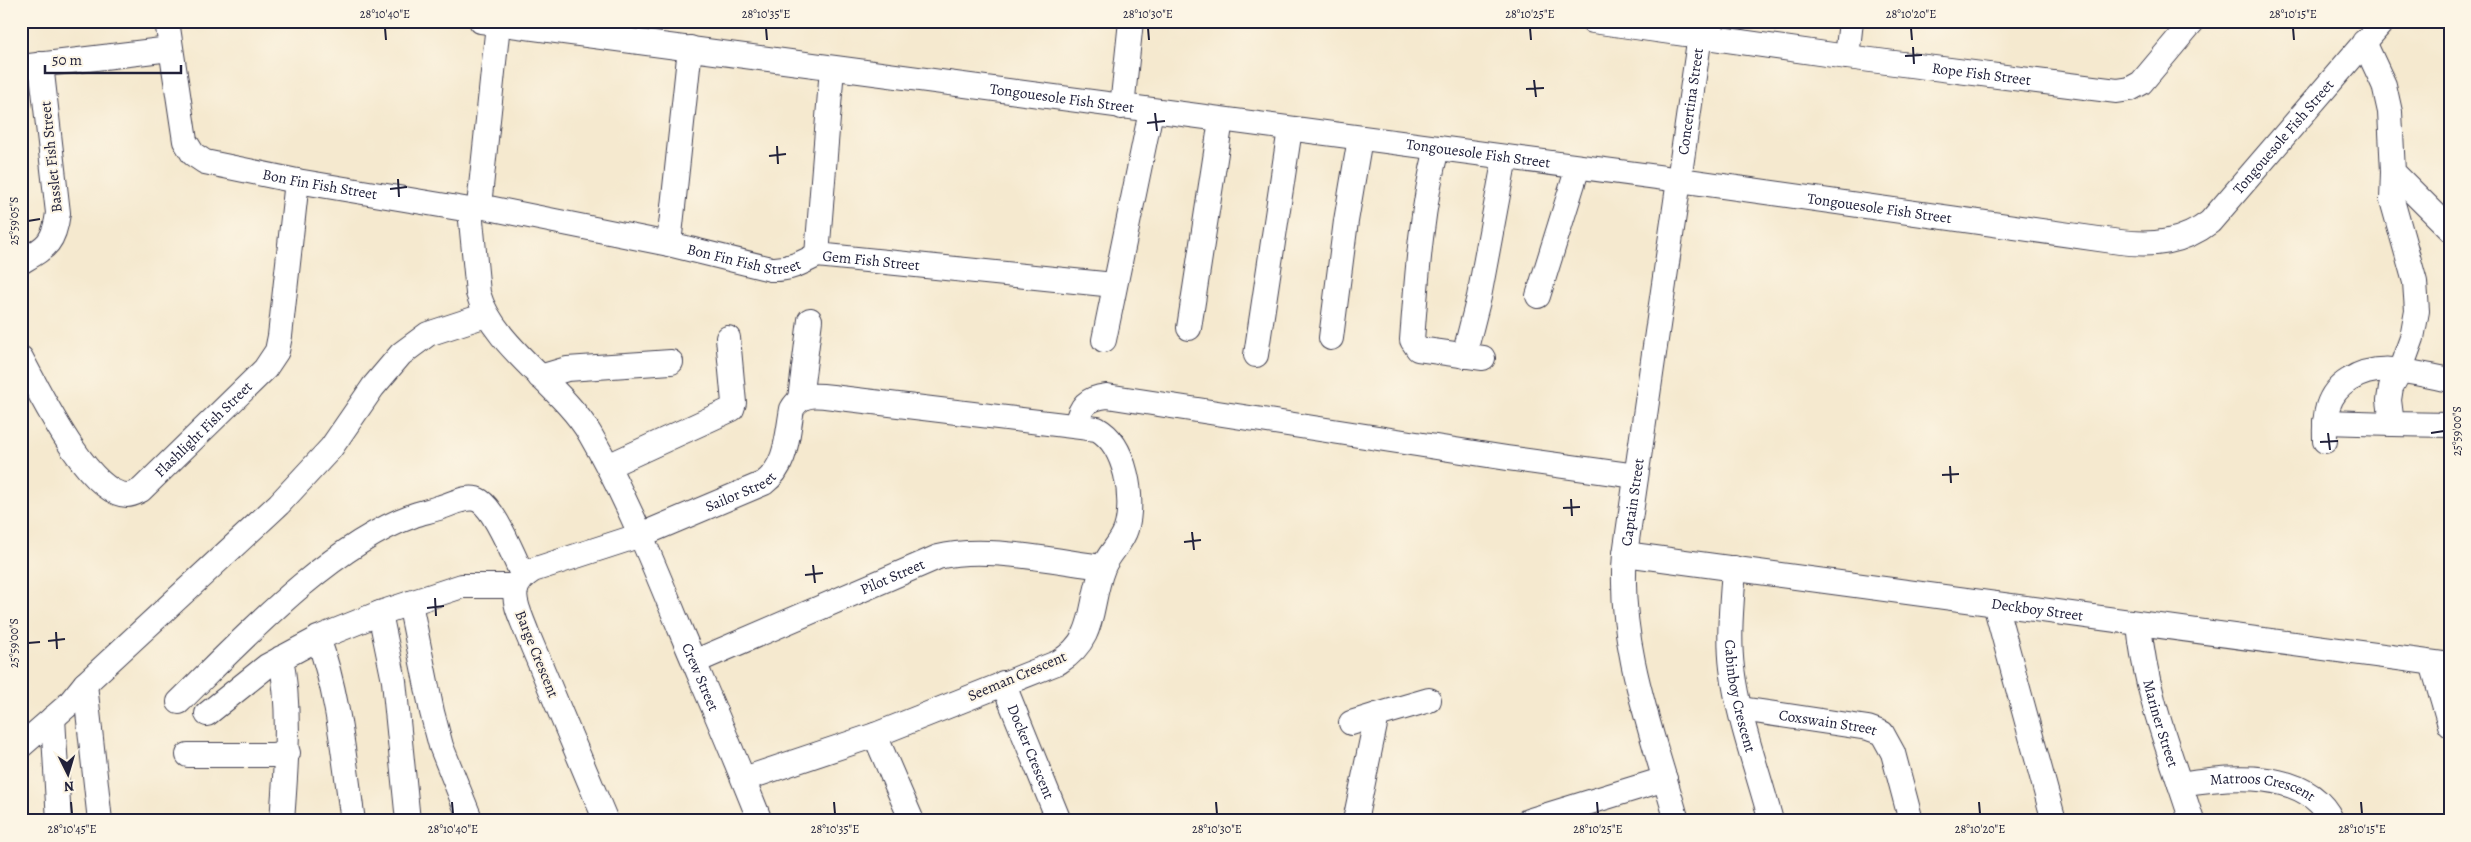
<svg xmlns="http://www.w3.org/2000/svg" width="2471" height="842" viewBox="0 0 2471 842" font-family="Alegreya,serif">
<rect width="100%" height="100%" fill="#fcf5e5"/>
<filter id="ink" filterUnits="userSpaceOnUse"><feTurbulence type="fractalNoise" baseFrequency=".02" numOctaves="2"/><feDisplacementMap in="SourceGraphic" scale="10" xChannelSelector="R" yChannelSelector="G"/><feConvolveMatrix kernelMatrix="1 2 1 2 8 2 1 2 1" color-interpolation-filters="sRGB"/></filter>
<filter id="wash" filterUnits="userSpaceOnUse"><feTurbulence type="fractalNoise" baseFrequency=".0096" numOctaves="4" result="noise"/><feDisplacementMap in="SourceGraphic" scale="20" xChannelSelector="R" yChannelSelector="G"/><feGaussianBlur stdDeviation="1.12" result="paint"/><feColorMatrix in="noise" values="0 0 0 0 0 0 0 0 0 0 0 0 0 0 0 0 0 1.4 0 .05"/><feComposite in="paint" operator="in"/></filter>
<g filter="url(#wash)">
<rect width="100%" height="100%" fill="#f5e9cf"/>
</g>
<g filter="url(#ink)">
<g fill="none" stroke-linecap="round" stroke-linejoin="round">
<defs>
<g id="minor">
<path id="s1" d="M167,21L185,141L193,154L205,162L297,181L470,210L479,206L669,244L771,269C788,270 802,263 817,255"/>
<path id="s2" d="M481,21L1680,180L2120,242C2153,246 2183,243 2210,222L2383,21"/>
<path id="s3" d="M1593,21L1847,57L2117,91L2130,89L2141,83L2193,21"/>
<path d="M2364,42L2384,85L2390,112L2393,172L2450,229"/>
<path d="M1847,57L1851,21"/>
<path d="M21,67L170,49"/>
<path id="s4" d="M832,68L817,255L1114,285"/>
<path d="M1122,107L1131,21"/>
<path d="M1437,148C1421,211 1417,276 1412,340L1418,349L1483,358"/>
<path d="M2393,172L2392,200L2415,282L2417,311L2412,338L2400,371L2391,387L2389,400L2392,424L2450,425"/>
<path d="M479,206L498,24"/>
<path id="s5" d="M470,210L478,293C493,346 562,386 590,434C626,496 653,563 680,629C707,693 735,757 760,821"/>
<path d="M669,244L690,48"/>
<path d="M21,262C46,247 54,244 58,213L41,64"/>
<path d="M1538,296L1578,167"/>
<path d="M1189,328L1221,120"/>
<path d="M1331,338L1346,221L1360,138"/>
<path d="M1104,340L1151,111"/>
<path d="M1256,355L1290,129"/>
<path d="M1464,356L1479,297L1505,157"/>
<path id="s6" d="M21,358C38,389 88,495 127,495C132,495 137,492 141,490L265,369L277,351L280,336L297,181"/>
<path d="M540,377L567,369L671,362"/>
<path d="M800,399L810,320"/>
<path d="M2325,422L2392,424"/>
<path d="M1076,426C1080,406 1087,398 1107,396L1507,458L1636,476"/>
<path d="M2325,441C2324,416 2326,394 2349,380C2380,360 2416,374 2450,380"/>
<path d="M608,466L732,409L734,403L728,338"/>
<path id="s7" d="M1625,554L2450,665"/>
<path id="s8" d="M1734,568C1732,601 1728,635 1732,668C1738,719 1758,771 1771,821"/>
<path d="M410,603L432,712L441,746L471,821"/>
<path d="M1995,604L2054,821"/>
<path d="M380,613L394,681L408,821"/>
<path id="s9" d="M2139,624C2145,693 2171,755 2192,821"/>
<path d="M318,638C339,696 344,760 353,821"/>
<path d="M281,658C291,712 286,766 282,821"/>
<path id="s10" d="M694,662L938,557C984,545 1054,561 1103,567"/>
<path d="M2432,663L2450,725"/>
<path id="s11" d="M1003,683L1059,821"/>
<path d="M85,684L100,821"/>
<path d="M179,702C242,640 329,546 412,516C421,512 431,511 441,507C452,504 469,494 480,501C495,510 515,559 523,576"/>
<path id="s12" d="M1741,709L1868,728L1882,733L1893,753L1911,821"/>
<path d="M207,714L267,666L323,636L380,613L462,586H516"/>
<path d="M53,718L59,821"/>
<path d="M1351,723L1377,715"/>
<path d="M875,735L912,821"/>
<path d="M21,746L68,705L85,684L279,504L331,448L373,387L401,354L428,334L486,315"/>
<path d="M188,755H273L288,753"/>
<path id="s13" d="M2180,784C2228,776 2307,768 2332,821"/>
<path id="s14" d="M606,821L527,633C517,606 504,588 533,570L641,535L764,483C787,466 787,436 792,409C803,390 821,396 840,398L1097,429C1126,445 1135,499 1126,529C1122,543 1108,554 1103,568C1088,606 1098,637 1059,662L875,735L744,779"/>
<path d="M1355,821L1377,715L1429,700"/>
<path d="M1528,821L1665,779"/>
<path id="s15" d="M1677,821C1653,735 1617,643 1625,554L1702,21"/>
</g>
</defs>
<!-- minor casing -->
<use href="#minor" stroke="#424051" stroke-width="26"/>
<!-- minor -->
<use href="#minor" stroke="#fff" stroke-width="24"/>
</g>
</g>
<!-- ticks -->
<path fill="none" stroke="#22223b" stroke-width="2" d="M385,28L386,40M766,28L767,40M1148,28L1149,40M1530,28L1531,40M1911,28L1912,40M2293,28L2294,40M1913,47L1914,64M1905,56L1922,55M1534,80L1536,97M1526,89L1544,88M1155,113L1157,131M1147,123L1165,121M777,146L778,164M769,156L786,154M398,179L399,197M390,189L407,187M28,221L40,219M2328,433L2330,450M2431,433L2444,431M2320,442L2338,441M1950,466L1951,483M1942,475L1959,474M1571,499L1572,516M1563,508L1580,507M1192,532L1194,550M1184,542L1201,540M813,565L815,583M805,575L823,573M435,598L436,616M427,608L444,606M56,632L57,649M48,641L65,639M28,643L40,642M71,802L72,814M452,802L453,814M834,802L835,814M1216,802L1217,814M1597,802L1598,814M1979,802L1980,814M2361,802L2362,814"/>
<g text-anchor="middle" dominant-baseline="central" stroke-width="4" stroke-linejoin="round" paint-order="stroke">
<!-- street labels -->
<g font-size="15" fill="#22223b" stroke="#fcf5e5">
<text stroke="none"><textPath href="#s3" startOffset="392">Rope Fish Street</textPath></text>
<text stroke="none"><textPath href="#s2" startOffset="586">Tongouesole Fish Street</textPath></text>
<text stroke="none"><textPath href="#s15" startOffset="731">Concertina Street</textPath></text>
<text stroke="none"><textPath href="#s2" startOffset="1861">Tongouesole Fish Street</textPath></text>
<text stroke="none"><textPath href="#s2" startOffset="1006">Tongouesole Fish Street</textPath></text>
<text transform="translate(51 157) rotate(-96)">Basslet Fish Street</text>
<text stroke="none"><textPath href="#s1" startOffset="268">Bon Fin Fish Street</textPath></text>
<text stroke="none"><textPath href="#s2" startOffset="1411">Tongouesole Fish Street</textPath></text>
<text stroke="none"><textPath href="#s1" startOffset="701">Bon Fin Fish Street</textPath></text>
<text stroke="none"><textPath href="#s4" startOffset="242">Gem Fish Street</textPath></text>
<text stroke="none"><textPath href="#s6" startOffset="280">Flashlight Fish Street</textPath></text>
<text stroke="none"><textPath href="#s14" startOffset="498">Sailor Street</textPath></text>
<text stroke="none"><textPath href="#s15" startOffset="326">Captain Street</textPath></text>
<text stroke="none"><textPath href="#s10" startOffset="216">Pilot Street</textPath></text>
<text stroke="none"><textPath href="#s7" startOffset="416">Deckboy Street</textPath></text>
<text transform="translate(537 654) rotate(68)">Barge Crescent</text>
<text transform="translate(1017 676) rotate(-23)">Seeman Crescent</text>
<text stroke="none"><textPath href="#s5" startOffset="532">Crew Street</textPath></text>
<text stroke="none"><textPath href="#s8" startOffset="129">Cabinboy Crescent</textPath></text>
<text stroke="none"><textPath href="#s9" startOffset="102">Mariner Street</textPath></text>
<text stroke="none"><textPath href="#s12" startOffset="88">Coxswain Street</textPath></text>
<text stroke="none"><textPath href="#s11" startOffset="74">Docker Crescent</textPath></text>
<text stroke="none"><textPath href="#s13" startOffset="84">Matroos Crescent</textPath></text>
</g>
</g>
<!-- margin -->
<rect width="2471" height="842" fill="none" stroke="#fcf5e5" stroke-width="55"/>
<!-- north arrow -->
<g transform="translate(68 774) rotate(175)" stroke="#fcf5e5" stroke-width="4" paint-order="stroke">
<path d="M0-4L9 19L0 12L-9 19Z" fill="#22223b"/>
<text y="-8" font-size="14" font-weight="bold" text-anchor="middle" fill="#22223b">N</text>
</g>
<!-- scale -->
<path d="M45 65v8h136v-8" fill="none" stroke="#22223b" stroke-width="2.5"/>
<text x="52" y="65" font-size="15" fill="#22223b" stroke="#fcf5e5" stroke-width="4" paint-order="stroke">50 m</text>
<rect x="28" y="28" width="2416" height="786" fill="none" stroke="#22223b" stroke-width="2"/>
<g font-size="12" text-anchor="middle" fill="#22223b">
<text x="385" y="18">28°10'40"E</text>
<text x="766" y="18">28°10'35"E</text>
<text x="1148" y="18">28°10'30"E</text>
<text x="1530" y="18">28°10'25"E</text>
<text x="1911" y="18">28°10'20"E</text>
<text x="2293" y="18">28°10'15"E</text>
<text transform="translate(14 221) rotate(-90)" y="4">25°59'05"S</text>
<text transform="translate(2457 431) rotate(-90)" y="4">25°59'00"S</text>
<text transform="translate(14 643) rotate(-90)" y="4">25°59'00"S</text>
<text x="72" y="833">28°10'45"E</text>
<text x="453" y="833">28°10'40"E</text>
<text x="835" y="833">28°10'35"E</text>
<text x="1217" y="833">28°10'30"E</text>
<text x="1598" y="833">28°10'25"E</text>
<text x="1980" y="833">28°10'20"E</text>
<text x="2362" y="833">28°10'15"E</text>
</g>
</svg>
